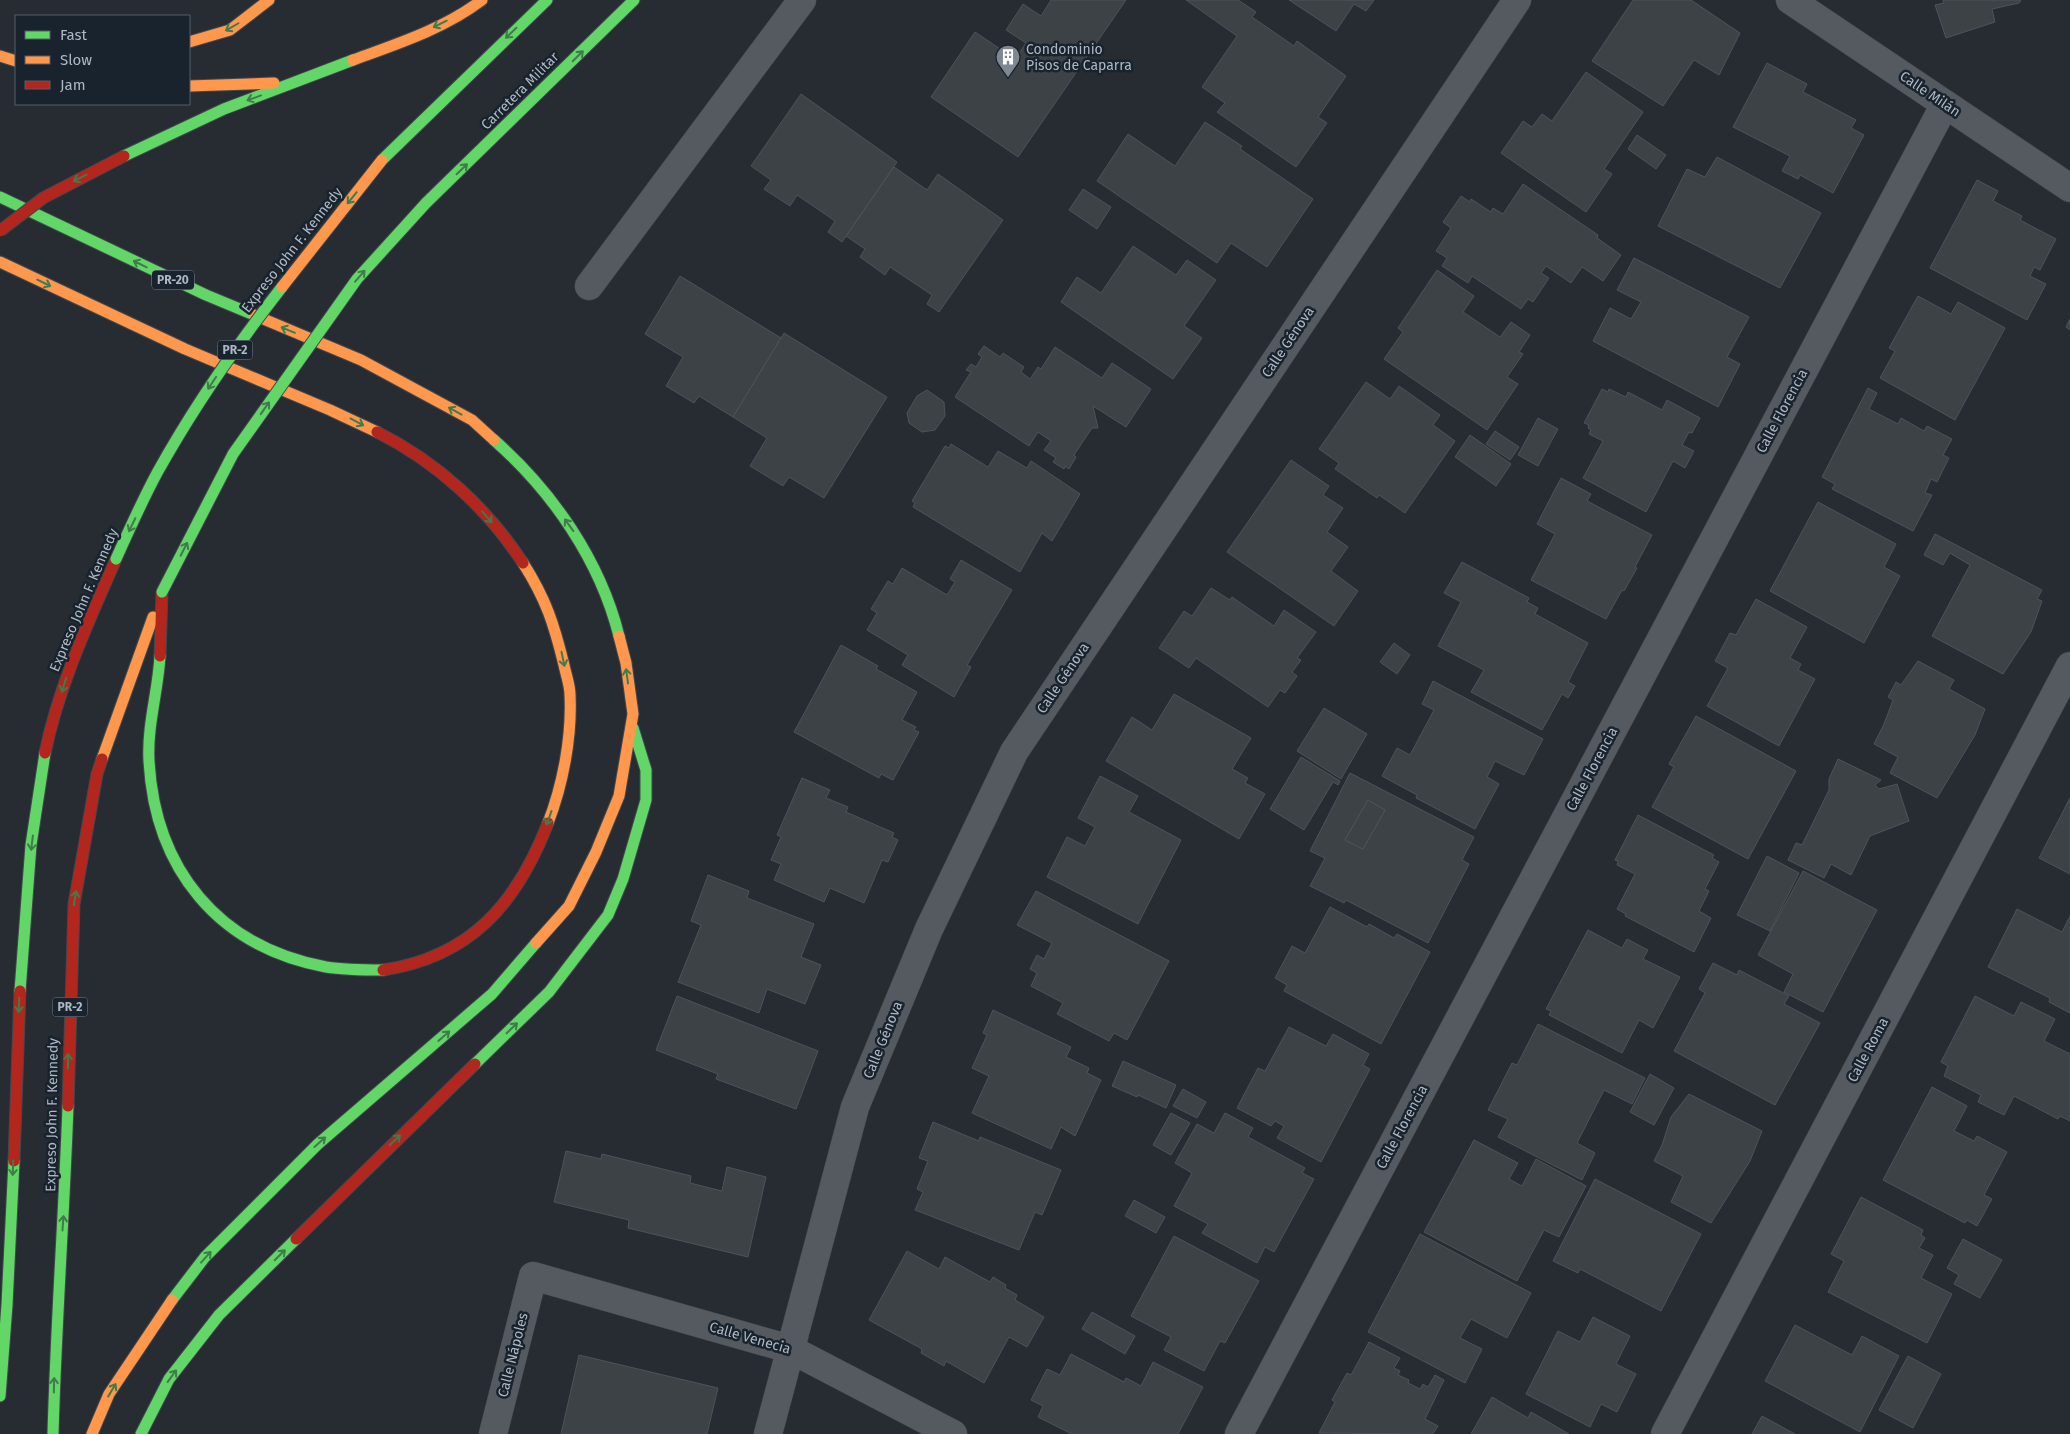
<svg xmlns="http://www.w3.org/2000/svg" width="2070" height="1434" viewBox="0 0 2070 1434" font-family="'Fira Sans',sans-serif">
<rect width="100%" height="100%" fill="#262c32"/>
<!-- building -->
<g fill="#3d4247" stroke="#4d535a" fill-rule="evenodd">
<path d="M1051,0H1126L1018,157L931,97L975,32L1015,59L1026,43L1006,30L1023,4L1041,16Z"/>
<path d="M1186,0H1238L1256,12L1252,17L1294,46L1297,41L1346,76L1318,117L1327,123L1296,167L1217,112L1225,103L1202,87L1237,36Z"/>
<path d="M1289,0H1374L1366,11L1354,4L1336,31Z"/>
<path d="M1633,0H1691L1740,33L1719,75L1694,60L1663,106L1592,61Z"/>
<path d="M1943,0H2021L2019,3L1992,9L1995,22L1946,38L1935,5L1944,3Z"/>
<path d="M1767,63L1807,84L1803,92L1856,120L1851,128L1864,135L1833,193L1800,175L1798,179L1782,171L1790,156L1733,127Z"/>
<path d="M1586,72L1643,112L1604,169L1612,174L1586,212L1501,153L1523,121L1532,127L1542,114L1552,121Z"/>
<path d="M801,94L897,162L842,242L828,232L835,221L797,195L790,206L764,189L771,180L751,166Z"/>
<path d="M1205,122L1242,146L1240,149L1313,199L1267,267L1231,243L1217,263L1097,181L1128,134L1175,166Z"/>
<path d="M1637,135L1666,155L1656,169L1628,149Z"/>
<path d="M1717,157L1821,213L1780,288L1658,226L1687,169L1705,177Z"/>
<path d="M894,167L927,190L938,174L1003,220L939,312L927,304L932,295L890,267L885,275L860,257L865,249L846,236Z"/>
<path d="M1977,180L1998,191L1993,201L2022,216L2020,220L2056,239L2040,270L2034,267L2030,276L2046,284L2027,320L1930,268Z"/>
<path d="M1523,184L1598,235L1597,238L1621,255L1603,281L1582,267L1571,283L1546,266L1541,273L1549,278L1533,302L1528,299L1521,309L1472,276L1468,283L1442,266L1447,258L1436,251L1451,228L1443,222L1461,196L1470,202L1471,199L1491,212L1493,208L1503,214Z"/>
<path d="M1083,189L1111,207L1097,229L1069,210Z"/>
<path d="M1133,246L1176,275L1187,260L1216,280L1184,326L1202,338L1173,379L1061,302L1077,277L1101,293Z"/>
<path d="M1634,258L1749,317L1727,357L1740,364L1718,407L1593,341L1610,308L1631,319L1641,302L1617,290Z"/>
<path d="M1437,270L1474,296L1463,312L1500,337L1511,322L1530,335L1519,352L1523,354L1507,377L1518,384L1487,430L1384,359L1403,332L1398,328Z"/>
<path d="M680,276L781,338L733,417L699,396L694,403L666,386L683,357L645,334Z"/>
<path d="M1918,296L1951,314L1958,302L2005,328L1955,420L1880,378L1895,351L1889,348Z"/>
<path d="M2070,319V330L2066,327Z"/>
<path d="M784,333L887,397L824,498L789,477L783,486L750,466L767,438L733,417Z"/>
<path d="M984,346L1000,357L1003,353L1024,367L1021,372L1030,379L1038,367L1041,369L1055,347L1102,378L1112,363L1151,389L1126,427L1093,406L1098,428H1092L1074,455L1076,457L1069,469L1065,466L1064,469L1053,462L1056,458L1044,450L1051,441L1038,432L1029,446L955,397L971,372L966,370L971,364L976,367L982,357L978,354Z"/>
<path d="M1366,382L1390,399L1399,386L1440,415L1433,425L1455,441L1405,513L1379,495L1377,498L1335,469L1339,463L1319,449Z"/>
<path d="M1868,388L1877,393L1869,409L1898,424L1901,418L1924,431L1927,426L1952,439L1943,455L1949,458L1937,482L1931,479L1925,493L1932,495L1913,531L1832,489L1835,484L1822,477Z"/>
<path d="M1602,389L1608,392L1609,389L1626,397L1628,392L1662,410L1667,400L1700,418L1692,433L1689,432L1682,445L1694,451L1685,468L1673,461L1646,512L1583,478L1603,441L1589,434L1591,430L1588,428L1589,425L1584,423Z"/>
<path d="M927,390L944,402L945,416L935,430L922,432L909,423L907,413L917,396Z"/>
<path d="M1538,418L1558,429L1538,466L1518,455Z"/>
<path d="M1495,431L1519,447L1510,460L1486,444Z"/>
<path d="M1470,435L1511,464L1496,486L1455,457Z"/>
<path d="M951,444L988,467L998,451L1027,468L1031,461L1080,494L1052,541L1042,533L1020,572L913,507L915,503L912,501L945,446L949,448Z"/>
<path d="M1291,460L1329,486L1323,495L1343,508L1327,532L1348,547L1331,571L1358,591L1334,626L1227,552Z"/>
<path d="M1561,478L1591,494L1587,501L1652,535L1635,567L1637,568L1624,591L1622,590L1606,619L1531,580L1555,534L1537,524Z"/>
<path d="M1818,502L1896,544L1884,567L1900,576L1864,643L1770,591Z"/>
<path d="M1935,534L2042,590L2037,599L2042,601L2031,632L2003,674L1932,636L1970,565L1950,553L1943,565L1924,555Z"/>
<path d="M961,560L1012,590L967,665L971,667L954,697L902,665L908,655L867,630L877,613L871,609L888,581L893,584L902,568L947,595L955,582L950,579Z"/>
<path d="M1462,562L1529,598L1527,602L1538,608L1535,614L1588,643L1568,682L1575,686L1568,698L1562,694L1542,730L1471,692L1484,670L1438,646L1461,602L1444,593Z"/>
<path d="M1211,588L1230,600L1232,597L1274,626L1284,610L1316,632L1297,658L1301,660L1292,672L1297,676L1285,693L1280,690L1268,707L1196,658L1189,668L1159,648L1184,611L1192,616Z"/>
<path d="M1756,599L1807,627L1790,658L1801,664L1798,670L1815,679L1779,746L1707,706L1728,668L1715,661L1730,633L1736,635Z"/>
<path d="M1394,643L1410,655L1397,674L1380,662Z"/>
<path d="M841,645L878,666L876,669L917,692L902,720L916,727L914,730L919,732L893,780L881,774L879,778L794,732Z"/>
<path d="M1918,661L1954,680L1949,689L1985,709L1975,735L1937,798L1890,773L1898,757L1874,744L1884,724L1893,700L1888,697L1896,682L1901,685Z"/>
<path d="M1433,681L1543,739L1524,775L1495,761L1487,777L1499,784L1475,829L1416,798L1417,795L1382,776L1397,748L1410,755L1434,710L1422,704Z"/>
<path d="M1174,694L1251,738L1232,769L1248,778L1245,783L1265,794L1239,839L1106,761L1132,717L1152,730Z"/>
<path d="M1324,708L1367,734L1341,779L1297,751Z"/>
<path d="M1696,716L1796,771L1748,859L1652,807L1674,767L1669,764Z"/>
<path d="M1301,757L1340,781L1338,785L1333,782L1304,830L1270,809Z"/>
<path d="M1838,759L1881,780L1875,785L1879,789L1897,784L1909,821L1870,836L1851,875L1831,864L1824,878L1788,860L1796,843L1802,845L1829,790V779Z"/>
<path d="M1350,773L1474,837L1462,860L1469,864L1428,943L1346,900L1344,903L1310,886L1325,858L1310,851ZM1368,800L1385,810L1363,849L1345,840Z"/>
<path d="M1100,776L1138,796L1129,812L1181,840L1138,924L1047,877L1067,837L1085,846L1095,827L1078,818Z"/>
<path d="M802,778L830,790L826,798L848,807L846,812L894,833L892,837L898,840L888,862L882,860L864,903L830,888L824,902L774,880L781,864L771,860L781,837L777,835Z"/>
<path d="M2070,798V874L2039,858Z"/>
<path d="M1368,800L1385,810L1363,849L1345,840Z"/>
<path d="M1638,815L1714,855L1712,858L1719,862L1705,889L1709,891L1699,911L1711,918L1694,952L1625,916L1626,914L1617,909L1635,874L1617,865L1618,861L1615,860Z"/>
<path d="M1767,856L1799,873L1770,931L1737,915Z"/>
<path d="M1803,871L1877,910L1823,1012L1784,992L1793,974L1758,955Z"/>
<path d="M708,875L749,891L747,898L814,924L801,957L821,965L805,1004L767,989L759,1013L678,982L701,925L691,921Z"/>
<path d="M1036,891L1169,961L1127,1040L1114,1033L1109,1041L1057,1014L1063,1003L1031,986L1037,973L1030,969L1037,955L1044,959L1052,943L1017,925Z"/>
<path d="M1330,907L1367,927L1369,924L1394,938L1397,934L1430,952L1381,1044L1284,991L1287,985L1275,978L1292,946L1305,953Z"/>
<path d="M2017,909L2062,932L2070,916V1013L2049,1002L2050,998L1988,967Z"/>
<path d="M1588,930L1622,948L1627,939L1648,950L1643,959L1680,977L1653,1028L1639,1020L1622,1053L1549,1015L1551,1011L1546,1009Z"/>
<path d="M1713,963L1737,975L1739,970L1789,996L1784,1004L1820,1023L1775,1105L1674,1051L1705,993L1699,989Z"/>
<path d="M677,996L818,1051L796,1109L716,1079L718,1074L656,1050Z"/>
<path d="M1975,996L2014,1016L2021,1002L2055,1019L2044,1041L2070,1054V1121L2060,1116L2058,1119L2014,1096L2004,1115L1978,1102L1981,1095L1944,1076L1948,1066L1941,1062Z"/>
<path d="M993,1010L1071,1047L1066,1057L1089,1068L1087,1073L1101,1080L1075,1136L1061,1127L1051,1149L972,1113L989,1076L972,1068L987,1035L983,1033Z"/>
<path d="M1538,1024L1645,1078L1632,1104L1604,1090L1577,1143L1595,1153L1582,1180L1498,1137L1508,1119L1488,1110L1512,1063L1517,1065Z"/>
<path d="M1289,1027L1326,1046L1333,1034L1369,1054L1363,1065L1370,1069L1321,1162L1277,1138L1284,1126L1275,1121L1271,1126L1237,1108L1258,1068L1265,1071Z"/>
<path d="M1123,1061L1176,1085L1166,1108L1138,1095L1137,1097L1112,1086Z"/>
<path d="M1650,1074L1674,1088L1654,1125L1630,1112Z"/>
<path d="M1932,1087L1967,1106L1954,1131L1974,1141L1977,1136L2007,1152L1984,1195L1992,1199L1977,1226L1967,1220L1965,1223L1883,1180Z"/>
<path d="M1183,1089L1206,1102L1197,1118L1173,1106Z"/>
<path d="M1689,1094L1762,1131L1750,1161L1711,1223L1671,1202L1683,1176L1654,1161L1662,1145L1671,1117Z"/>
<path d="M1171,1113L1190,1123L1171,1155L1153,1145Z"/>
<path d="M1225,1113L1253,1128L1248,1137L1305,1168L1302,1173L1314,1179L1274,1252L1265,1247L1257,1263L1202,1233L1208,1224L1174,1206L1192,1173L1175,1163L1197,1124L1214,1133Z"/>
<path d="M933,1122L979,1141L980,1137L1061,1170L1042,1215L1035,1212L1019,1250L915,1210L923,1192L917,1189L928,1161L919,1158Z"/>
<path d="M1474,1140L1518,1163L1509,1179L1522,1186L1536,1159L1586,1186L1559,1237L1544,1230L1517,1281L1424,1232Z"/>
<path d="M566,1151L601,1159L602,1154L691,1176L690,1183L722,1191L727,1167L766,1177L748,1257L628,1228L629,1220L554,1202Z"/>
<path d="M1595,1179L1701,1234L1661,1311L1580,1269L1578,1273L1553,1261Z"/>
<path d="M1861,1197L1923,1230L1921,1235L1925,1238L1919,1248L1933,1255L1921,1278L1952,1294L1927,1343L1828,1292L1844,1261L1831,1254Z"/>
<path d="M1134,1200L1165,1217L1156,1233L1125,1216Z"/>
<path d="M1420,1234L1531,1293L1507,1338L1471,1319L1460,1338L1482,1349L1465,1383L1368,1332Z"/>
<path d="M1174,1236L1259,1281L1225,1343L1220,1341L1204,1371L1164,1350L1171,1337L1131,1316Z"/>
<path d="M1963,1239L2002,1260L1980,1298L1954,1284L1959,1275L1947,1268Z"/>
<path d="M907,1251L939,1269L945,1257L990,1282L993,1277L1006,1285L1005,1288L1017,1295L1015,1300L1044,1317L1027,1347L1009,1337L984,1383L946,1361L944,1366L921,1353L922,1349L869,1320Z"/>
<path d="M1092,1312L1135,1336L1125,1354L1082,1329Z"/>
<path d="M1593,1317L1630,1336L1616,1364L1636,1374L1617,1412L1601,1404L1590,1427L1526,1394L1558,1331L1580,1342Z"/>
<path d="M1795,1325L1852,1355L1862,1336L1899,1356L1860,1432L1765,1381Z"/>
<path d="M1369,1342L1400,1358L1394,1368L1400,1371L1398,1375L1409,1380L1408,1383L1420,1389L1423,1384L1428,1387L1435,1375L1444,1380L1425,1419L1438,1426L1433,1434L1319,1433L1335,1402L1332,1400L1347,1373L1351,1375Z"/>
<path d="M1071,1354L1124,1382L1126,1378L1141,1386L1153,1362L1203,1387L1178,1434H1072L1038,1417L1043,1406L1031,1400L1047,1369L1060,1375Z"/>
<path d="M579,1355L718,1388L707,1434H561Z"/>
<path d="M1908,1356L1941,1374L1913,1428L1879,1410Z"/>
<path d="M1492,1397L1528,1418L1531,1412L1569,1434H1471Z"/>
<path d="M1762,1416L1795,1434H1752Z"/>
</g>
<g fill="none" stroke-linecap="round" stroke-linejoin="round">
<defs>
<g id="street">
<path d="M1790,0L2070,188"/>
<path d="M589,286L802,0"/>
<path d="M493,1434L533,1276L790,1349L953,1434"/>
<path d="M768,1434L855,1107L929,929L1014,752L1517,0"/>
<path d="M1239,1434L1945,104"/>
<path d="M1665,1434L2070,666"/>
</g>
<g id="fast">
<path d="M124,156L224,109L353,60"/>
<path d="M382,160L547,0"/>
<path d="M0,197L206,295L254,315"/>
<path d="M426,203L634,0"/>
<path d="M494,440C552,491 600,560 619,636"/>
<path d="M160,656C158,692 147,725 149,761C155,869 218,947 326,967C345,970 364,970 383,970"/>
<path d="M20,991L31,845L45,753"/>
<path d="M475,1064L549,992L608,915L623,879L646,800V770L633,728"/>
<path d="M172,1300L205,1257L318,1144L492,994L536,943"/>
<path d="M0,1396L7,1305L14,1161"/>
<path d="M53,1434C56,1325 64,1216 68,1106"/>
<path d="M141,1434L169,1379L219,1315L296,1239"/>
</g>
<g id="slow">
<path d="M189,42L230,30L269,0"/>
<path d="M0,56L16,61"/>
<path d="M353,60C397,44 444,29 482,0"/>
<path d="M189,86L274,83"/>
<path d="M0,262L185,349L330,410L377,432"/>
<path d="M254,315L361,360L472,420L494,440"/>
<path d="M523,563C546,599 554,624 564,665C566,675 570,685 570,695C572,737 563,784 548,823"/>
<path d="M102,759L153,617"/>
<path d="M536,943L569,906L596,852L619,796L633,714L626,663L619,636"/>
<path d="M92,1434L109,1394L172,1300"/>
</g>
<g id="jam">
<path d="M377,432C437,462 487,508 523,563"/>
<path d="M160,656L162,592"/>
<path d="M45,753C59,685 88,623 116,559"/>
<path d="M383,970C471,957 517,903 548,823"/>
<path d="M68,1106L74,904L97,774L102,759"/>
<path d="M14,1161L20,991"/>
<path d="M296,1239L475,1064"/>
</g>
</defs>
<!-- street casing -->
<use href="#street" stroke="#44484d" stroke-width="29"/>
<!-- fast casing -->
<use href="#fast" stroke="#42484e" stroke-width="13"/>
<!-- slow casing -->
<use href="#slow" stroke="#42484e" stroke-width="13"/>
<!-- jam casing -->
<use href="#jam" stroke="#42484e" stroke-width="13"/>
<!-- street -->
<use href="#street" stroke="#555a61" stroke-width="28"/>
<!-- fast -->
<use href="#fast" stroke="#63d668" stroke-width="11"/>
<!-- slow -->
<use href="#slow" stroke="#ff974d" stroke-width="11"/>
<!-- jam -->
<use href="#jam" stroke="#b3261e" stroke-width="11"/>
<defs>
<g id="fast-bridge">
<path d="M116,559C129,530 142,501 157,473C193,408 236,346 282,287"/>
<path d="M162,592L233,454L357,279L426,203"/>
</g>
<path id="slow-bridge" d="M282,287L382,160"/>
<path id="jam-bridge" d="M0,231L43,198L124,156"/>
</defs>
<!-- fast-bridge casing -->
<use href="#fast-bridge" stroke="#42484e" stroke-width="13" stroke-linecap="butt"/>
<!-- slow-bridge casing -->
<use href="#slow-bridge" stroke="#42484e" stroke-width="13" stroke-linecap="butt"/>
<!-- jam-bridge casing -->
<use href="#jam-bridge" stroke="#42484e" stroke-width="13" stroke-linecap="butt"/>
<!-- fast-bridge -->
<use href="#fast-bridge" stroke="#63d668" stroke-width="11"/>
<!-- slow-bridge -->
<use href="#slow-bridge" stroke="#ff974d" stroke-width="11"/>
<!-- jam-bridge -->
<use href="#jam-bridge" stroke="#b3261e" stroke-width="11"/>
</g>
<!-- one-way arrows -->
<defs><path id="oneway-shaft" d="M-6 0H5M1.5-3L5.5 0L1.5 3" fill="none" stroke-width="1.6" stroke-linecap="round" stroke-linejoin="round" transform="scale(1.25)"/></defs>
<g stroke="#3e7c4a">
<use href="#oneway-shaft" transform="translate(440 24) rotate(154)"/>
<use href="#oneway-shaft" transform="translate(232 27) rotate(150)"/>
<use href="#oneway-shaft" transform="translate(511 33) rotate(136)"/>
<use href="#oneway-shaft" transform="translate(578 56) rotate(-45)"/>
<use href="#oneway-shaft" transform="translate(254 98) rotate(160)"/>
<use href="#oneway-shaft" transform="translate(462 169) rotate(-44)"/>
<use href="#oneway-shaft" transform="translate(80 178) rotate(153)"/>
<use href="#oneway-shaft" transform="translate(352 198) rotate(129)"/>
<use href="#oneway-shaft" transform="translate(140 264) rotate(-154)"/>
<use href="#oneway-shaft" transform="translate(360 276) rotate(-49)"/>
<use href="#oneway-shaft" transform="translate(44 283) rotate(26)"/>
<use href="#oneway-shaft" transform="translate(288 330) rotate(-157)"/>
<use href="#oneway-shaft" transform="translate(212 383) rotate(124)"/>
<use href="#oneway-shaft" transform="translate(265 408) rotate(-55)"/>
<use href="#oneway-shaft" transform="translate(455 411) rotate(-151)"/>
<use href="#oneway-shaft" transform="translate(357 422) rotate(28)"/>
<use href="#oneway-shaft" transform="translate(487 517) rotate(49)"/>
<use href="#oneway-shaft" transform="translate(132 525) rotate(116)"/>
<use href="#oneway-shaft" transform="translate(569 525) rotate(-126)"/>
<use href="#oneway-shaft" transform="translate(184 549) rotate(-63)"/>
<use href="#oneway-shaft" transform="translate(563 659) rotate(78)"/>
<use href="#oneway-shaft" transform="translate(627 676) rotate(-98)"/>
<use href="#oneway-shaft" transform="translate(64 685) rotate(107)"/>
<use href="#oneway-shaft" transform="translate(549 818) rotate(110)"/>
<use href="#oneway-shaft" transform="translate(32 843) rotate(97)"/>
<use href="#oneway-shaft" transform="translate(75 898) rotate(-81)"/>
<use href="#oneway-shaft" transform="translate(19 1005) rotate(92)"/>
<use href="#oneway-shaft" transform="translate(512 1028) rotate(-44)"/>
<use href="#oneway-shaft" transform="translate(444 1036) rotate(-41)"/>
<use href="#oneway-shaft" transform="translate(68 1061) rotate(-89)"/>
<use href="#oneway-shaft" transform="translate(395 1140) rotate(-44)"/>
<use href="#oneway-shaft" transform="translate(320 1142) rotate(-42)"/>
<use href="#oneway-shaft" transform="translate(13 1168) rotate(92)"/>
<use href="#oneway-shaft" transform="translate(63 1223) rotate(-86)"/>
<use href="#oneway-shaft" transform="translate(280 1255) rotate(-45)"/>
<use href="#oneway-shaft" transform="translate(206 1257) rotate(-48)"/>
<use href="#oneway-shaft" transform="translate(172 1376) rotate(-54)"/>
<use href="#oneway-shaft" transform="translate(54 1385) rotate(-89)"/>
<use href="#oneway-shaft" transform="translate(112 1390) rotate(-59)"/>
</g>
<!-- icons -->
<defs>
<symbol id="building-pin" viewBox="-11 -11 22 30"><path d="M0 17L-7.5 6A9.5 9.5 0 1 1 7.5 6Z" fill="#7e8792" stroke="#19232d"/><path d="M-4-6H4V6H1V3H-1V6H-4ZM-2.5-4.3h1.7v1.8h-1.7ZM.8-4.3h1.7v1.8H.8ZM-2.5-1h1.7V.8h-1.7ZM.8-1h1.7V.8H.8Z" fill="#fff"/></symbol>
</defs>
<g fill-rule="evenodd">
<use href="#building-pin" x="994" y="43" width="28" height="38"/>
</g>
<g text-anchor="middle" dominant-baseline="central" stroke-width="5" stroke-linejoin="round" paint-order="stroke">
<!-- shield labels -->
<g fill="#19232d" stroke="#818b97" stroke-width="1">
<rect x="152" y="270.5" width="42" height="19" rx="4"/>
<rect x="217.5" y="340.5" width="35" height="19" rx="4"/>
<rect x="52.5" y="997.5" width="35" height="19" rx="4"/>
</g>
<g font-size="12" font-weight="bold" fill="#aeb8c5">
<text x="173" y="280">PR-20</text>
<text x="235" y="350">PR-2</text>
<text x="70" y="1007">PR-2</text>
</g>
<!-- poi labels -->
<g font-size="14" fill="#aeb8c5" stroke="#19232d" text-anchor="start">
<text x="1026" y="49">Condominio<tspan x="1026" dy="16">Pisos de Caparra</tspan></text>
</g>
<!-- street labels -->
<g font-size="14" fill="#aeb8c5" stroke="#19232d">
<text transform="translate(520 91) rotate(-45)">Carretera Militar</text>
<text transform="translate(1930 94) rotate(34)">Calle Milán</text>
<text transform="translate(292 250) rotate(-52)">Expreso John F. Kennedy</text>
<text transform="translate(1288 342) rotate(-56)">Calle Génova</text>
<text transform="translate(1782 411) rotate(-62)">Calle Florencia</text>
<text transform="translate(84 600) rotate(-67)">Expreso John F. Kennedy</text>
<text transform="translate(1063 678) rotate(-56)">Calle Génova</text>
<text transform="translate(1592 769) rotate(-62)">Calle Florencia</text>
<text transform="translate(883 1040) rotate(-68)">Calle Génova</text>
<text transform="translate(1868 1050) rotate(-62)">Calle Roma</text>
<text transform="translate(52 1115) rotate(-89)">Expreso John F. Kennedy</text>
<text transform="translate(1402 1127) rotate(-62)">Calle Florencia</text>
<text transform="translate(750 1338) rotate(16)">Calle Venecia</text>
<text transform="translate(513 1355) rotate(-76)">Calle Nápoles</text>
</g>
</g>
<!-- legend -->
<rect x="15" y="15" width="175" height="90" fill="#19232d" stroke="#555f6a"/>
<rect x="25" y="31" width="25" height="8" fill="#63d668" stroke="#555f6a"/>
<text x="60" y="40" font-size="15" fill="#aeb8c5">Fast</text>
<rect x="25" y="56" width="25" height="8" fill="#ff974d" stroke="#555f6a"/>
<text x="60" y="65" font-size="15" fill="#aeb8c5">Slow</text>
<rect x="25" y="81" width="25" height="8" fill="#b3261e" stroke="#555f6a"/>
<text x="60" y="90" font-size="15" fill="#aeb8c5">Jam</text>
</svg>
